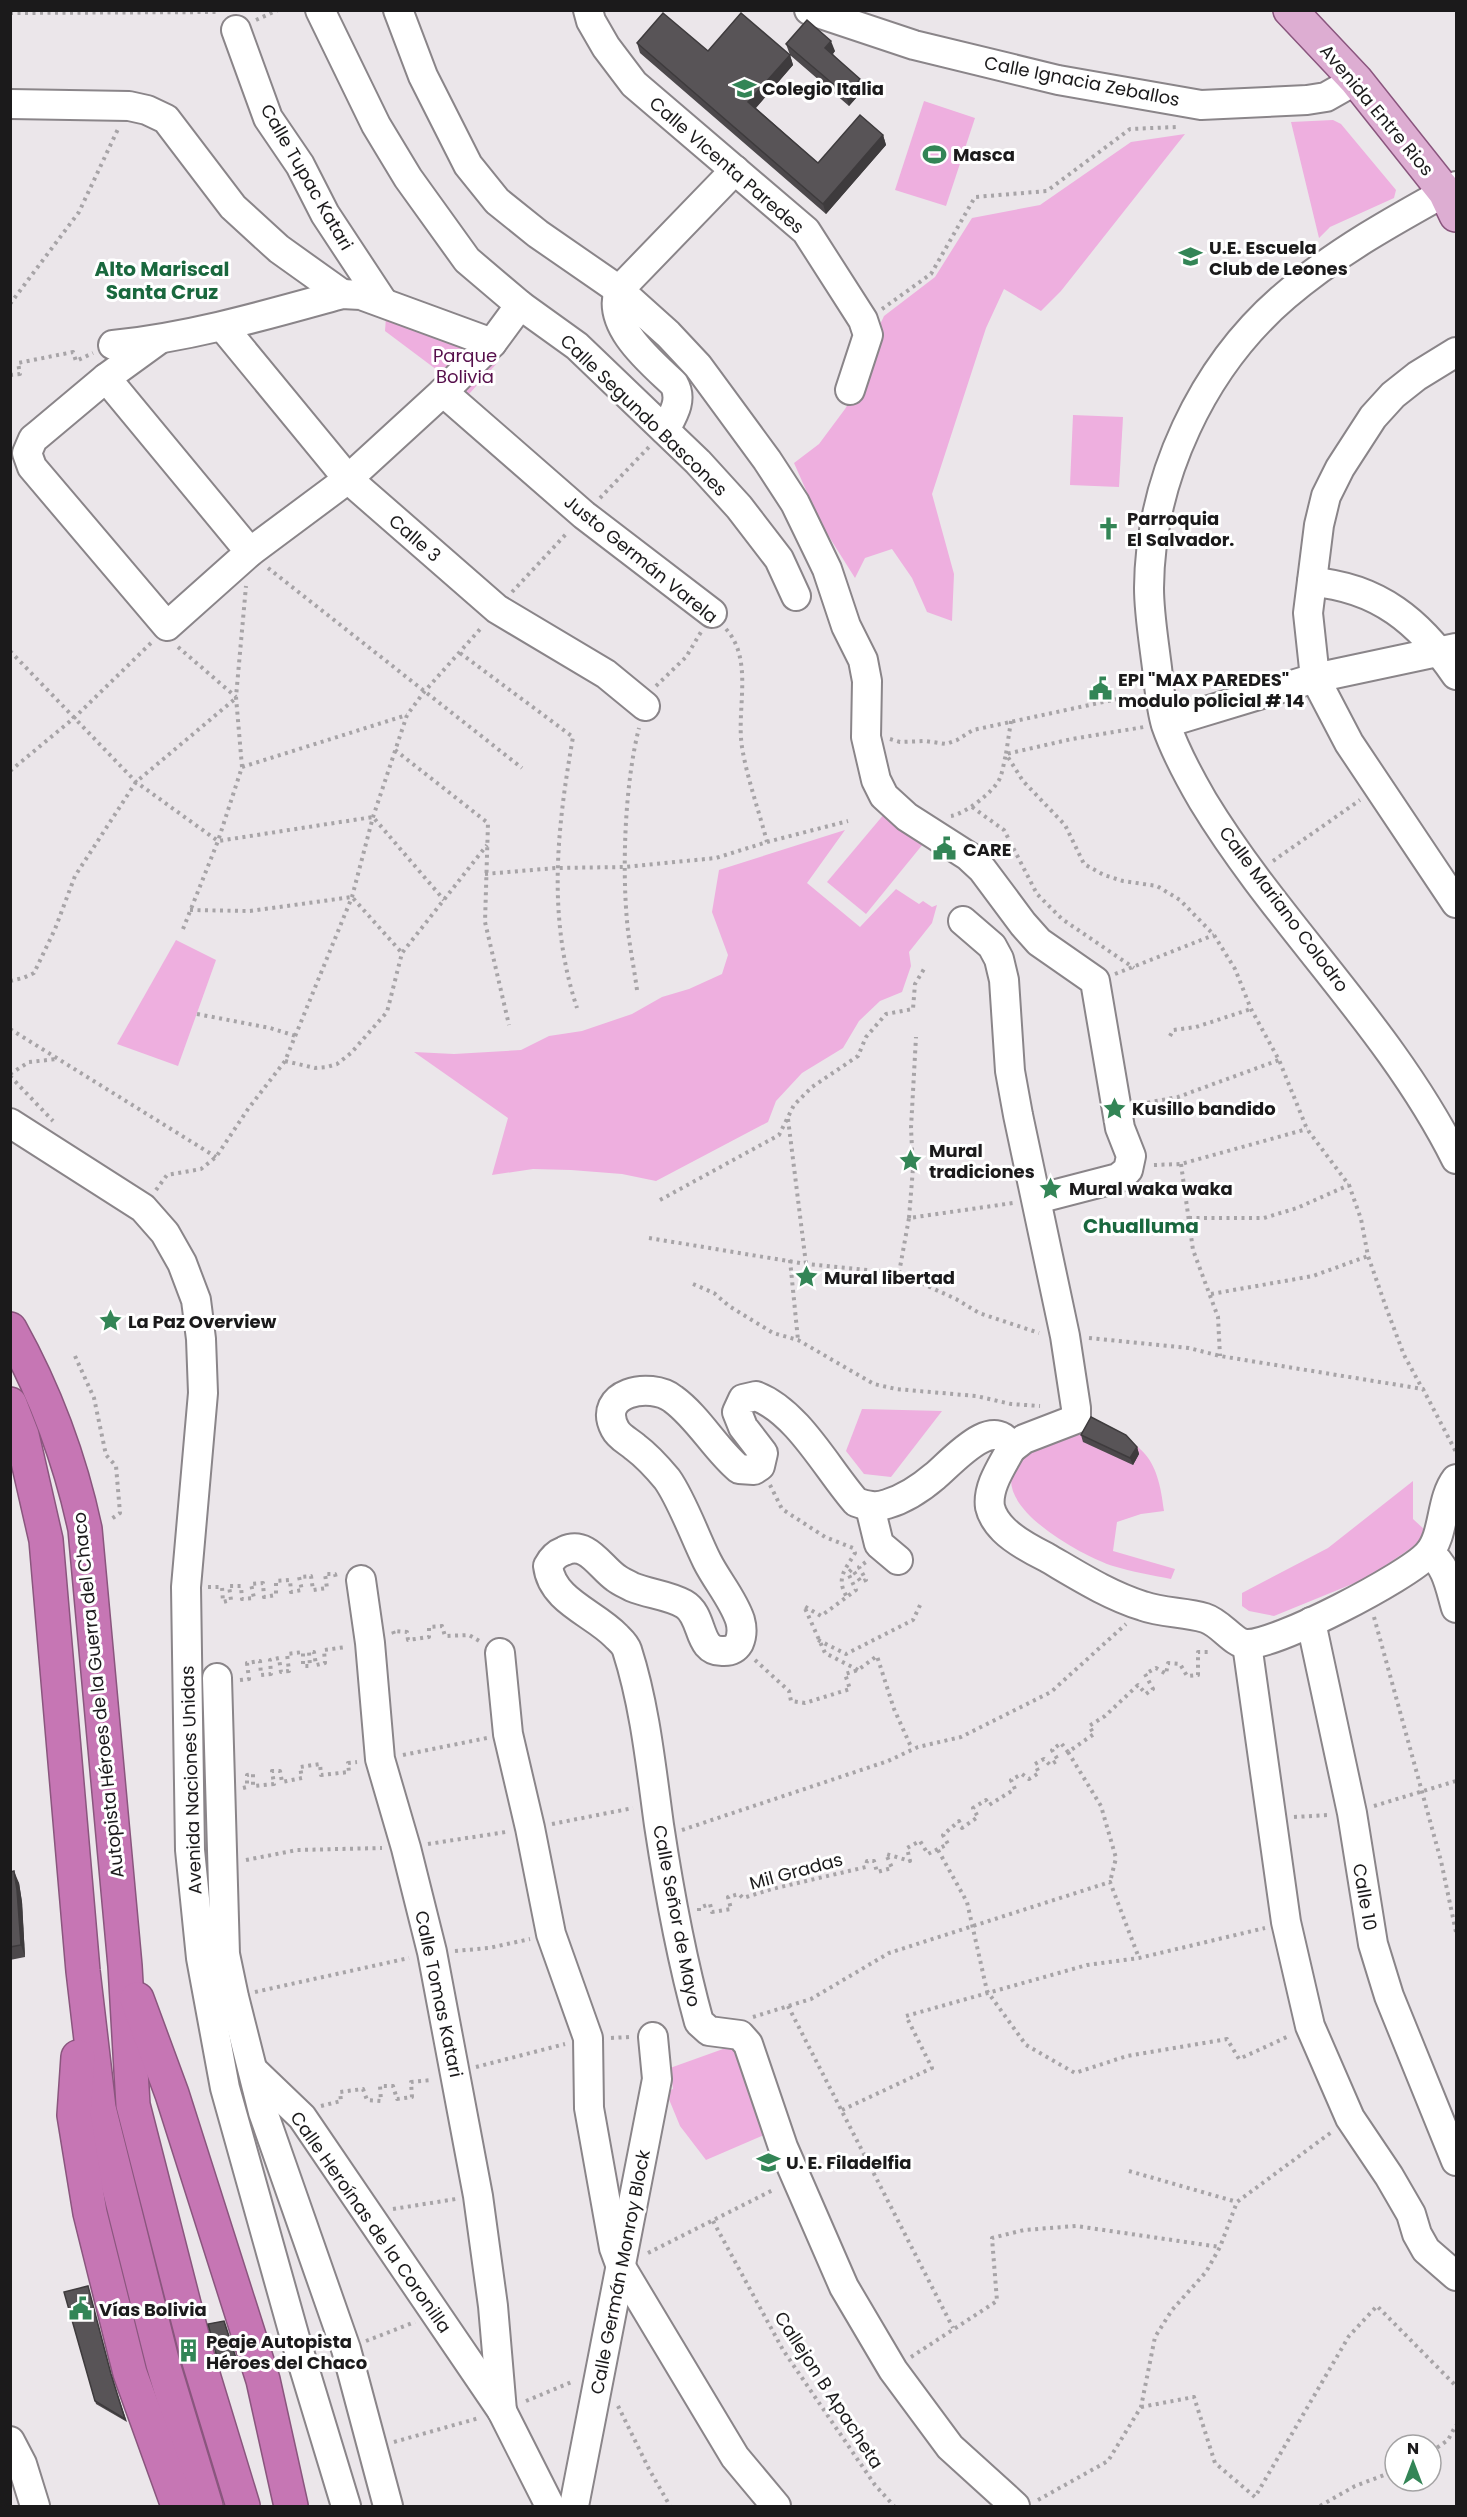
<svg xmlns="http://www.w3.org/2000/svg" width="1467" height="2517" viewBox="0 0 1467 2517" font-family="Poppins,sans-serif">
<rect width="100%" height="100%" fill="#ebe6ea"/>
<!-- green -->
<g fill="#eeafdf">
<path d="M924,101L975,118L946,206L895,190Z"/>
<path d="M1333,120L1341,124L1396,190L1394,198L1330,227L1319,238L1291,122Z"/>
<path d="M1185,134L1061,291L1041,311L1004,289L986,328L932,494L954,574L952,621L927,612L912,578L892,549L865,558L855,578L821,524L794,463L819,444L845,409L859,386L862,363L884,316L935,277L972,218L1040,205L1131,142Z"/>
<path d="M386,317L471,344L498,362L469,394L385,331Z"/>
<path d="M1073,415L1123,417L1119,487L1070,485Z"/>
<path d="M885,813L923,844L866,914L827,882Z"/>
<path d="M845,830L807,883L860,927L896,889L919,904L923,901L932,907L937,905L932,923L909,952L911,966L902,992L880,1001L859,1021L843,1048L802,1073L776,1101L768,1122L656,1181L622,1174L571,1170L533,1169L492,1175L508,1118L414,1052L454,1054L521,1050L549,1036L582,1031L632,1014L662,997L689,989L722,974L728,955L712,912L719,870Z"/>
<path d="M176,940L216,960L178,1066L117,1044Z"/>
<path d="M862,1409L942,1411L891,1477L864,1474L846,1451Z"/>
<path d="M1082,1419C1137,1442 1157,1447 1164,1511L1141,1514L1117,1522L1113,1551L1175,1569L1171,1579C1152,1575 1132,1572 1113,1566C1084,1557 991,1507 1015,1467C1028,1446 1061,1432 1082,1419Z"/>
<path d="M1413,1481V1519L1426,1531L1420,1542L1367,1578L1274,1616L1249,1611L1242,1606V1593L1328,1548Z"/>
<path d="M737,2044L773,2131L706,2160L680,2126L666,2092L673,2089L670,2068Z"/>
</g>
<g fill="none" stroke-linecap="round" stroke-linejoin="round">
<defs>
<g id="minor">
<path d="M320,10L376,125L408,178L467,260L520,305L577,346L698,462L739,507L779,559L796,596"/>
<path d="M398,10L423,76L468,165L497,201L538,234L619,290L668,334L698,366L767,460L795,503L827,569L846,626L863,660L867,681L866,737L876,780L884,796L907,817L968,856L982,869L1023,924L1039,942L1095,981L1120,1128L1131,1156L1128,1170L1118,1178L1037,1199"/>
<path d="M588,10L591,21L606,47L634,84L806,231L863,320L868,335L850,390"/>
<path d="M809,10L914,45L1058,80L1201,105L1307,100L1326,97L1356,80"/>
<path d="M236,30L268,118L300,165L325,214L383,302"/>
<path d="M10,104L129,106L147,110L166,119L233,207L279,249L342,294"/>
<path d="M1456,186C1398,218 1336,252 1285,296C1202,367 1150,479 1149,588C1149,611 1153,636 1156,660C1159,681 1160,705 1166,725C1175,751 1189,777 1203,801C1279,926 1390,1027 1456,1159"/>
<path d="M223,327L348,479L497,609L606,674L645,706"/>
<path d="M157,341L106,378L38,435L33,439L27,453L32,467L167,626L250,552L348,479L443,392L492,343L520,305"/>
<path d="M113,345C191,337 266,315 342,294L361,295L492,343"/>
<path d="M1456,352L1417,376L1393,395L1373,417L1340,468L1326,496L1319,525L1308,613L1315,678L1349,743L1456,903"/>
<path d="M106,378L250,552"/>
<path d="M443,392L584,515L712,613"/>
<path d="M665,430C673,415 683,400 674,384C651,362 606,326 619,290L735,170"/>
<path d="M1312,582C1378,587 1420,622 1456,675"/>
<path d="M1166,723L1315,678L1456,648"/>
<path d="M963,921L992,946L999,959L1004,980L1010,1071L1018,1115L1065,1336L1076,1408V1419L1024,1439L1011,1449"/>
<path d="M10,1123L143,1208L165,1233L182,1263L196,1300L201,1339L203,1393L186,1587L190,1850L201,1958L225,2088L295,2338L346,2506"/>
<path d="M870,1507L879,1544L898,1560"/>
<path d="M1429,1553C1447,1565 1450,1588 1456,1608"/>
<path d="M361,1580L370,1643L380,1759L406,1848L432,1952L478,2196L493,2306L502,2411"/>
<path d="M1311,1622L1352,1813L1373,1944L1389,1996L1456,2161"/>
<path d="M1247,1644L1286,1922L1310,2026L1350,2118L1389,2176L1411,2214L1417,2234L1426,2250L1456,2276"/>
<path d="M500,1653L508,1734L530,1828L551,1934L588,2038L589,2108L614,2248L621,2267L735,2457L776,2506"/>
<path d="M217,1678L225,1954L234,1997L263,2112L346,2349L388,2506"/>
<path d="M254,2071L302,2117L502,2411L550,2506"/>
<path d="M10,2441L22,2464L35,2506"/>
<path d="M574,2506L657,2079L653,2037"/>
<path d="M1015,2506L950,2447L893,2370L844,2287L783,2147L748,2044L740,2035L709,2031L699,2022C681,1957 669,1891 659,1825C651,1767 645,1706 627,1650C625,1644 620,1640 616,1636C594,1613 552,1601 548,1566C552,1558 556,1554 564,1551C587,1540 600,1567 616,1578C621,1582 627,1584 632,1587C649,1594 668,1595 684,1604C705,1616 696,1653 724,1651C731,1651 736,1648 739,1643C742,1636 742,1627 740,1620C733,1599 717,1581 707,1561C695,1537 682,1500 667,1479C657,1467 647,1456 635,1447C628,1441 619,1437 615,1429C596,1393 650,1381 673,1399C699,1418 715,1449 739,1469L754,1470L760,1466L763,1453L743,1427L737,1412L743,1399L756,1396C798,1412 827,1469 856,1502C867,1506 876,1508 887,1504C904,1499 921,1488 935,1476C950,1464 996,1410 1011,1449C1002,1466 987,1487 990,1507C992,1516 998,1524 1004,1530C1015,1541 1032,1550 1046,1557C1077,1575 1108,1595 1143,1606C1162,1613 1185,1612 1205,1618C1221,1623 1233,1643 1246,1644C1275,1646 1407,1577 1428,1554C1445,1535 1440,1500 1456,1479"/>
</g>
<path id="major" d="M1290,10L1356,80L1445,192L1456,215"/>
<g id="highway">
<path d="M10,1329C45,1392 70,1459 85,1529L125,1966L133,2105L197,2355L243,2506"/>
<path d="M10,1404L22,1435L46,1540L83,1971L99,2108L163,2364L206,2506"/>
<path d="M137,1999L172,2094L263,2380L291,2506"/>
<path d="M78,2057L74,2115L90,2213L130,2373L178,2506"/>
</g>
</defs>
<!-- minor casing -->
<use href="#minor" stroke="#8a8589" stroke-width="32"/>
<!-- major casing -->
<use href="#major" stroke="#8a567e" stroke-width="36"/>
<!-- highway casing -->
<use href="#highway" stroke="#8a567e" stroke-width="36"/>
<!-- path -->
<g stroke="#a7a4a7" stroke-width="4" stroke-dasharray="3 4.5" stroke-linecap="butt">
<path d="M10,13L220,12"/>
<path d="M256,20L278,10"/>
<path d="M10,304L79,212L118,129"/>
<path d="M882,309L931,274L975,197L1047,191L1130,129L1176,127"/>
<path d="M10,375L20,374L18,363L73,352L76,361L93,353"/>
<path d="M600,498L649,447"/>
<path d="M268,568L522,768"/>
<path d="M512,592L568,532"/>
<path d="M726,629C754,660 736,709 742,747C747,778 759,811 767,842"/>
<path d="M178,647L236,697"/>
<path d="M10,651L136,782L218,841L373,817L444,900"/>
<path d="M460,653L573,737C557,829 547,917 577,1008"/>
<path d="M656,686L686,657L701,632"/>
<path d="M1011,721L1006,754L1023,781L1065,825L1084,864L1104,875L1123,881L1157,886L1180,900L1214,935L1235,969L1251,1009L1279,1060L1307,1129L1349,1185L1361,1219L1368,1256L1387,1310L1404,1355L1422,1388"/>
<path d="M890,739L900,742L925,741L946,744L957,740L973,730L1136,695"/>
<path d="M395,750L488,823L485,922L509,1025"/>
<path d="M242,767L407,715"/>
<path d="M10,771L74,718L152,642"/>
<path d="M972,807L1004,830L1037,894L1062,919L1134,968"/>
<path d="M951,816C965,814 995,791 1000,778C1003,770 1004,762 1006,754L1072,739L1144,727"/>
<path d="M1273,861L1360,800"/>
<path d="M485,874L556,868L625,867L716,858L767,842L848,821"/>
<path d="M190,910L250,911L352,897L402,953"/>
<path d="M183,929L218,841L242,767L236,697L246,586"/>
<path d="M1115,974L1214,935"/>
<path d="M10,981L23,978L34,973L55,929L75,876L136,782L236,698"/>
<path d="M637,990C634,967 629,944 627,921C622,865 625,783 639,728"/>
<path d="M197,1014L270,1028L296,1036"/>
<path d="M10,1029L216,1157"/>
<path d="M1170,1036L1173,1030L1196,1027L1251,1009"/>
<path d="M285,1061L315,1068L327,1067L337,1064L351,1053L387,1012L402,953L487,845"/>
<path d="M10,1074L29,1062L57,1059"/>
<path d="M10,1076L53,1121"/>
<path d="M1140,1104L1178,1097L1279,1060"/>
<path d="M788,1119L806,1264"/>
<path d="M1181,1164L1193,1250L1218,1317L1220,1356"/>
<path d="M1154,1165L1181,1164L1307,1129"/>
<path d="M156,1190L167,1175L201,1169L216,1157L248,1109L285,1061L352,897L373,817L407,715L424,692L482,627"/>
<path d="M660,1200L779,1135L794,1105L812,1087L858,1056L866,1037L886,1014L913,1009L915,984L924,969"/>
<path d="M909,1218L913,1168L911,1128L916,1037"/>
<path d="M1189,1218H1264L1297,1208L1349,1185"/>
<path d="M649,1238L806,1264L899,1273L956,1299L979,1313L1039,1333"/>
<path d="M790,1260L798,1340"/>
<path d="M899,1273L909,1218L1013,1203"/>
<path d="M693,1284L714,1293L729,1306L773,1333L798,1340L874,1384L896,1389L976,1396L1011,1404L1040,1406"/>
<path d="M1211,1294L1313,1276L1368,1256"/>
<path d="M1089,1338L1189,1348L1220,1356L1423,1389L1456,1452"/>
<path d="M75,1356L94,1398L106,1455L116,1466L120,1513L110,1520"/>
<path d="M770,1485L782,1509L825,1537L853,1548L855,1553C846,1569 835,1578 847,1597"/>
<path d="M208,1587H222L223,1602L231,1600L229,1586H241L242,1599L254,1598L251,1584L263,1583L264,1597L276,1595V1581L290,1580L291,1592L302,1590L299,1577L311,1576L313,1590L327,1588L325,1574H335L336,1578"/>
<path d="M1374,1617L1441,1861L1456,1932"/>
<path d="M394,1634L393,1631L407,1632L408,1640L429,1637V1627L442,1626L445,1636L469,1635L481,1642"/>
<path d="M818,1640L846,1654L913,1620L922,1601"/>
<path d="M755,1660L789,1691L791,1701L805,1703L850,1689L845,1674L858,1670L877,1656L894,1709L912,1749"/>
<path d="M858,1670L825,1653L804,1606L821,1616L856,1590L848,1573L852,1569L861,1582L866,1580L859,1567L866,1562"/>
<path d="M240,1680L249,1679L247,1663L260,1661L261,1675L271,1674L270,1660L279,1658L281,1672L289,1671L287,1654L303,1652V1666H310L309,1652H314L316,1665L325,1663L324,1650L346,1647"/>
<path d="M1068,1752L1101,1806L1116,1858L1110,1882"/>
<path d="M403,1755L487,1738"/>
<path d="M243,1788L247,1787V1775L253,1774V1786L274,1784L272,1771H280L282,1782L302,1778L300,1767L320,1764L321,1775L349,1772L348,1763L357,1762"/>
<path d="M1374,1806L1456,1781"/>
<path d="M1294,1817L1329,1815"/>
<path d="M552,1824L633,1808"/>
<path d="M682,1830L888,1761L918,1747L961,1737L1051,1692L1126,1624"/>
<path d="M428,1844L506,1832"/>
<path d="M938,1850L967,1902L987,1991L1026,2045L1075,2073L1127,2056L1227,2039L1239,2059L1289,2036"/>
<path d="M246,1860L297,1850L382,1848"/>
<path d="M699,1911V1908L710,1904L712,1912L731,1909L728,1897L739,1894L743,1898L772,1889L866,1867L867,1861H874L877,1872L892,1868L886,1854L910,1861L907,1848L920,1841L928,1854L948,1844L943,1835L959,1821L962,1828L978,1817L973,1808L986,1800L989,1805L1015,1789L1011,1780L1022,1774L1029,1779L1039,1773L1035,1764L1044,1759L1050,1765L1058,1760L1052,1750L1061,1743L1068,1752L1094,1734L1089,1726L1105,1716L1138,1685L1146,1694L1153,1689L1145,1674L1156,1668L1166,1674L1168,1663L1180,1664L1187,1676L1198,1675V1652H1212"/>
<path d="M455,1951L489,1948L530,1939"/>
<path d="M255,1992L409,1958"/>
<path d="M788,2006L953,2328"/>
<path d="M753,2017L811,1999L889,1953L1110,1882L1139,1958"/>
<path d="M611,2038L630,2037"/>
<path d="M476,2067L565,2044"/>
<path d="M321,2106L341,2101L340,2092L363,2089L367,2100L381,2101L380,2086H393L397,2099L412,2097L411,2082L432,2080"/>
<path d="M842,2110L932,2068L906,2016L1087,1965L1139,1958L1265,1928"/>
<path d="M1129,2171L1237,2202"/>
<path d="M393,2209L456,2199"/>
<path d="M713,2221L783,2350L875,2485L894,2506"/>
<path d="M648,2253L775,2189"/>
<path d="M366,2341L415,2322"/>
<path d="M911,2357L997,2301L992,2238L1024,2230L1076,2226L1220,2247"/>
<path d="M526,2401L574,2381"/>
<path d="M618,2406L649,2469L670,2506"/>
<path d="M1141,2407L1194,2397L1215,2463L1255,2497L1349,2336L1377,2306L1456,2386"/>
<path d="M394,2442L479,2418"/>
<path d="M1431,2452L1448,2440L1456,2425"/>
<path d="M1038,2500L1108,2461L1141,2407L1155,2337L1172,2310L1206,2272L1220,2247L1237,2202L1333,2131"/>
<path d="M1320,2506L1355,2486L1395,2471"/>
</g>
<!-- minor -->
<use href="#minor" stroke="#fff" stroke-width="28"/>
<!-- major -->
<use href="#major" stroke="#ddadd2" stroke-width="33"/>
<!-- highway -->
<use href="#highway" stroke="#c676b4" stroke-width="33"/>
</g>
<!-- wall -->
<g fill="#4c484b">
<path d="M637,43L708,51L790,55L793,65L756,108L818,163L883,135L886,145L826,214L640,53Z"/>
<path d="M786,44L835,51L833,54L864,89L849,106L790,55Z"/>
<path d="M1081,1435L1137,1447L1139,1454L1133,1465L1083,1442Z"/>
<path d="M10,1872L19,1883L22,1902L25,1957L10,1960Z"/>
<path d="M64,2292L112,2378L127,2422L96,2404Z"/>
<path d="M224,2321L237,2361L219,2364L208,2324Z"/>
</g>
<!-- shaded-wall -->
<g fill="#3e3b3d">
<path d="M831,41L835,51L829,58L825,48Z"/>
<path d="M790,55L793,65L752,112L748,102Z"/>
<path d="M860,79L864,89L849,106L846,95Z"/>
<path d="M883,135L886,145L826,214L823,204Z"/>
<path d="M1137,1447L1139,1454L1133,1465L1130,1458Z"/>
<path d="M14,1871L19,1883L22,1902L25,1957L21,1945Z"/>
</g>
<!-- building -->
<g fill="#585457" stroke="#3e3b3d" stroke-width="1.5">
<path d="M663,13L708,51L741,13L790,55L748,102L818,163L860,115L883,135L823,204L637,43Z"/>
<path d="M807,20L831,41L825,48L860,79L846,95L786,44Z"/>
<path d="M1091,1417L1126,1435L1137,1447L1130,1458L1081,1435Z"/>
<path d="M14,1871L17,1890L21,1945L10,1947V1872Z"/>
<path d="M88,2286L111,2374L125,2419L95,2401L64,2292Z"/>
<path d="M224,2321L236,2358L218,2361L208,2324Z"/>
</g>
<!-- icons -->
<defs>
<symbol id="school-bare" viewBox="-9 -9 18 18"><path d="M0-5L7-2L0 1L-7-2ZM-4 1L0 2.5L4 1V4Q0 6-4 4Z" fill="#338556" stroke="#fff" stroke-width="2.5" paint-order="stroke"/></symbol>
<symbol id="stadium-bare" viewBox="-9 -9 18 18"><path d="M0-5a6.5 5 0 1 0 0 10a6.5 5 0 1 0 0-10ZM-3.5-1.8h7v3.6h-7Z" fill="#338556" stroke="#fff" stroke-width="2.5" paint-order="stroke"/></symbol>
<symbol id="church-bare" viewBox="-9 -9 18 18"><path d="M-1.2-6h2.4v3.5h3.3v2.4h-3.3V6h-2.4V-.1h-3.3v-2.4h3.3Z" fill="#338556" stroke="#fff" stroke-width="2.5" paint-order="stroke"/></symbol>
<symbol id="civic-bare" viewBox="-9 -9 18 18"><path d="M-.6-6.5H3V-4.5H.6V-3L4-1V1h2V6H-6V1h2V-1L-.6-3ZM-1.2 2.5V6h2.4V2.5Z" fill="#338556" stroke="#fff" stroke-width="2.5" paint-order="stroke"/></symbol>
<symbol id="sight-bare" viewBox="-9 -9 18 18"><path d="M0-6L1.8-2.2L6-1.7L2.9 1.2L3.7 5.4L0 3.3L-3.7 5.4L-2.9 1.2L-6-1.7L-1.8-2.2Z" fill="#338556" stroke="#fff" stroke-width="2.5" paint-order="stroke"/></symbol>
<symbol id="building-bare" viewBox="-9 -9 18 18"><path d="M-4-6H4V6H1V3H-1V6H-4ZM-2.5-4.3h1.7v1.8h-1.7ZM.8-4.3h1.7v1.8H.8ZM-2.5-1h1.7V.8h-1.7ZM.8-1h1.7V.8H.8Z" fill="#338556" stroke="#fff" stroke-width="2.5" paint-order="stroke"/></symbol>
</defs>
<g fill-rule="evenodd">
<use href="#school-bare" x="728" y="72" width="33" height="33"/>
<use href="#stadium-bare" x="918" y="138" width="33" height="33"/>
<use href="#school-bare" x="1174" y="240" width="33" height="33"/>
<use href="#church-bare" x="1092" y="512" width="33" height="33"/>
<use href="#civic-bare" x="1084" y="672" width="33" height="33"/>
<use href="#civic-bare" x="928" y="832" width="33" height="33"/>
<use href="#sight-bare" x="1098" y="1092" width="33" height="33"/>
<use href="#sight-bare" x="894" y="1144" width="33" height="33"/>
<use href="#sight-bare" x="1034" y="1172" width="33" height="33"/>
<use href="#sight-bare" x="790" y="1260" width="33" height="33"/>
<use href="#sight-bare" x="94" y="1304" width="33" height="33"/>
<use href="#school-bare" x="752" y="2146" width="33" height="33"/>
<use href="#civic-bare" x="64" y="2292" width="33" height="33"/>
<use href="#building-bare" x="172" y="2334" width="33" height="33"/>
</g>
<g text-anchor="middle" dominant-baseline="central" stroke-width="6" stroke-linejoin="round" paint-order="stroke">
<!-- street labels -->
<g font-size="18" fill="#1b1a1b" stroke="#fff">
<text transform="translate(1082 81) rotate(11)">Calle Ignacia Zeballos</text>
<text transform="translate(1377 110) rotate(50)">Avenida Entre Rios</text>
<text transform="translate(727 165) rotate(41)">Calle VIcenta Paredes</text>
<text transform="translate(307 177) rotate(60)">Calle Tupac Katari</text>
<text transform="translate(644 415) rotate(44)">Calle Segundo Bascones</text>
<text transform="translate(415 538) rotate(41)">Calle 3</text>
<text transform="translate(641 559) rotate(39)">Justo Germán Varela</text>
<text transform="translate(1284 909) rotate(53)">Calle Mariano Colodro</text>
<text transform="translate(98 1695) rotate(-96)">Autopista Héroes de la Guerra del Chaco</text>
<text transform="translate(191 1780) rotate(-92)">Avenida Naciones Unidas</text>
<text transform="translate(796 1871) rotate(-15)">Mil Gradas</text>
<text transform="translate(1365 1897) rotate(80)">Calle 10</text>
<text transform="translate(677 1916) rotate(79)">Calle Señor de Mayo</text>
<text transform="translate(439 1994) rotate(78)">Calle Tomas Katari</text>
<text transform="translate(371 2222) rotate(55)">Calle Heroínas de la Coronilla</text>
<text transform="translate(620 2272) rotate(-79)">Calle Germán Monroy Block</text>
<text transform="translate(829 2390) rotate(57)">Callejon B Apacheta</text>
</g>
<!-- poi labels -->
<g font-size="18" font-weight="bold" fill="#1b1a1b" stroke="#fff" text-anchor="start">
<text x="762" y="88">Colegio Italia</text>
<text x="953" y="154">Masca</text>
<text x="1209" y="247">U.E. Escuela<tspan x="1209" dy="21">Club de Leones</tspan></text>
<text x="1127" y="518">Parroquia<tspan x="1127" dy="21">El Salvador.</tspan></text>
<text x="1118" y="679">EPI "MAX PAREDES"<tspan x="1118" dy="21">modulo policial # 14</tspan></text>
<text x="963" y="849">CARE</text>
<text x="1132" y="1108">Kusillo bandido</text>
<text x="929" y="1150">Mural<tspan x="929" dy="21">tradiciones</tspan></text>
<text x="1069" y="1188">Mural waka waka</text>
<text x="824" y="1277">Mural libertad</text>
<text x="128" y="1321">La Paz Overview</text>
<text x="786" y="2162">U. E. Filadelfia</text>
<text x="99" y="2309">Vías Bolivia</text>
<text x="206" y="2341">Peaje Autopista<tspan x="206" dy="21">Héroes del Chaco</tspan></text>
</g>
<!-- park labels -->
<g font-size="18" fill="#560f4b" stroke="#fff">
<text x="465" y="355">Parque<tspan x="465" dy="21">Bolivia</tspan></text>
</g>
<!-- neighbourhood labels -->
<g font-size="20" font-weight="bold" fill="#1a683e" stroke="#fff">
<text x="162" y="269">Alto Mariscal<tspan x="162" dy="23">Santa Cruz</tspan></text>
<text x="1141" y="1226">Chualluma</text>
</g>
</g>
<!-- border -->
<rect width="1467" height="2517" fill="none" stroke="#1b1a1b" stroke-width="24"/>
<!-- north arrow -->
<g transform="translate(1413 2463)"><circle r="28" fill="#ffffff" stroke="#a4a3a4" stroke-width="1.5"/>
<path d="M0-4.5L10 22L0 15L-10 22Z" fill="#338556"/>
<text y="-9" font-size="16" font-weight="bold" text-anchor="middle" fill="#1b1a1b">N</text>
</g>
</svg>
